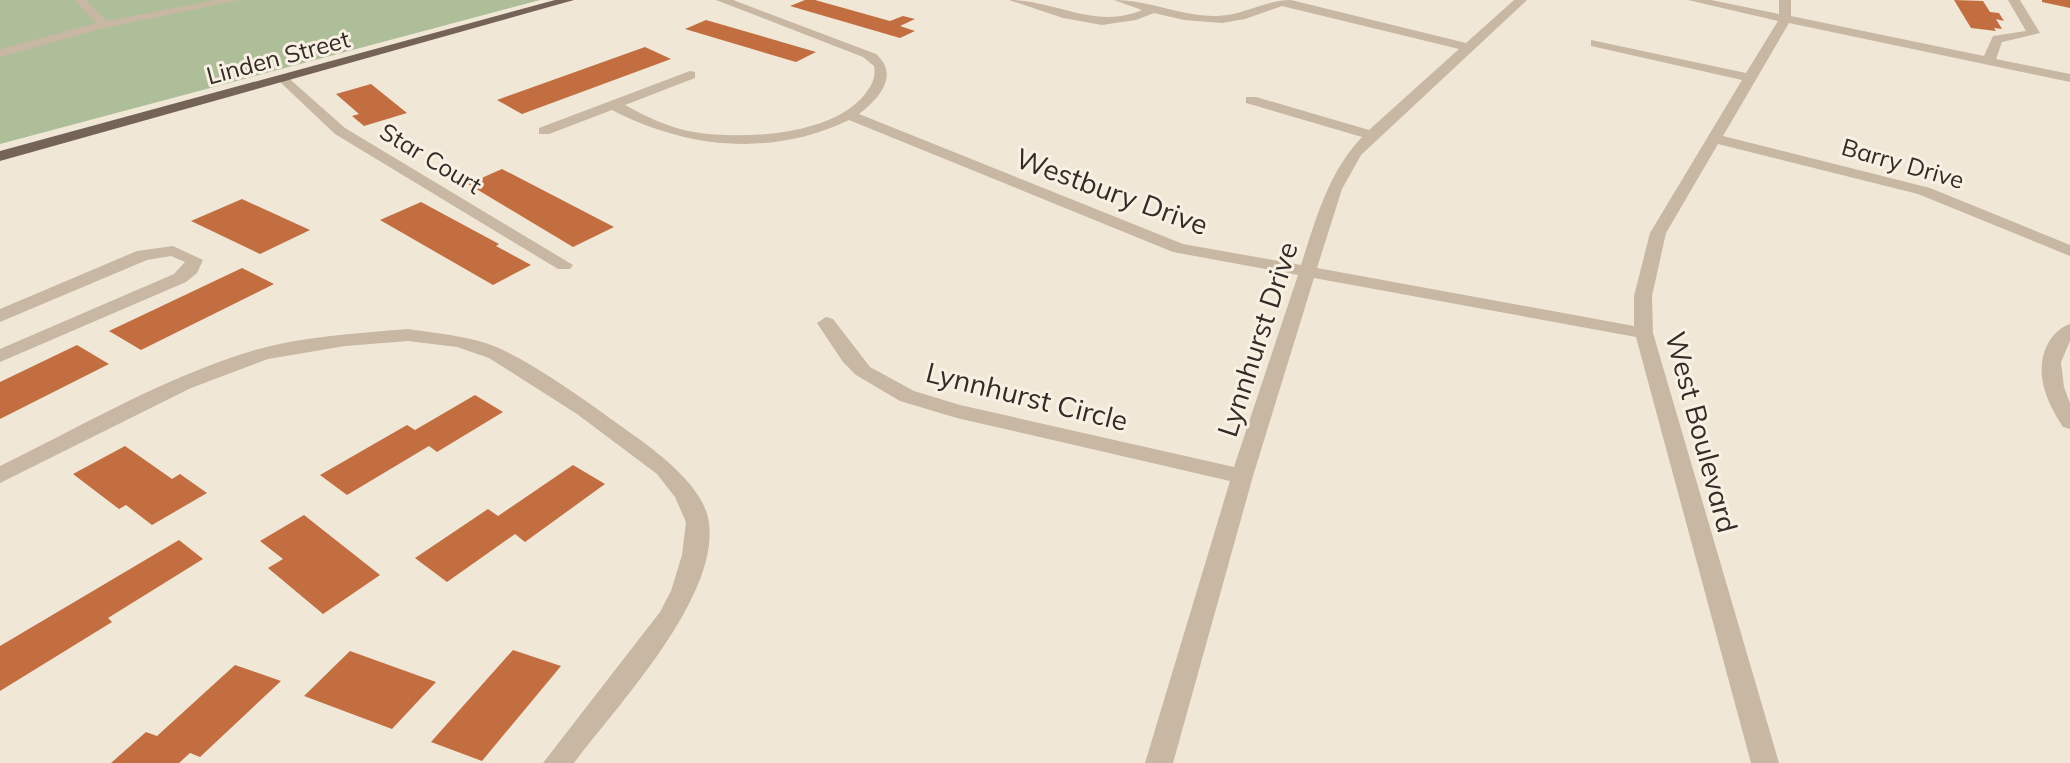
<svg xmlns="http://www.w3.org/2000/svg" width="2070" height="763" viewBox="0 0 2070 763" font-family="Mulish,sans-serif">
<rect width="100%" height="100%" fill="#f0e7d7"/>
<!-- green -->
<path fill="#adbe98" d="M0,0H540L0,144Z"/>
<!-- building -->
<g fill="#c36e41">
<path d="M805,0H815L890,21L903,16L915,19L900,26L915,31L900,38L790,6Z"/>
<path d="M1954,0L1983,1L1990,12L1999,13L2004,21L1996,19L2002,29L1994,28L1996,31L1971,28Z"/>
<path d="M2042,0H2070V8L2042,2Z"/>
<path d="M706,20L816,52L796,62L685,29Z"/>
<path d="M645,47L671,59L522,114L497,100Z"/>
<path d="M371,84L407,113L364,126L352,116L359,114L336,94Z"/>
<path d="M502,169L614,227L573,247L468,184Z"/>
<path d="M242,199L310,230L260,254L191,221Z"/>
<path d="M421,202L499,244L496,246L531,265L493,285L380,220Z"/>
<path d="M242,268L274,284L141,350L109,331Z"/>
<path d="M77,345L109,364L0,419V382Z"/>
<path d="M475,395L503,412L437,452L429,446L347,495L320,475L407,425L415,430Z"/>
<path d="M125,446L172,479L180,474L207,493L152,525L126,505L119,509L73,474Z"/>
<path d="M573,465L605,484L525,542L515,534L447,582L415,558L488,509L498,516Z"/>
<path d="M304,515L380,575L323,614L268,568L283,559L260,541Z"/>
<path d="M179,540L203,559L108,618L112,622L0,691V646Z"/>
<path d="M513,650L561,666L482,761L431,742Z"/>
<path d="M350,651L436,682L392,729L304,696Z"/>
<path d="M235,665L281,681L200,757L190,753L179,763H111L146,732L157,736Z"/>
</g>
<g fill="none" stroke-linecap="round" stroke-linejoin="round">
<!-- minor -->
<g fill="#c7b7a3" fill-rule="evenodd">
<path d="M74,0H87L107,21L216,0H240L105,28L0,57V49L96,23Z"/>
<path d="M716,0H733L876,54C900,75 879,99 859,114L1183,244L1301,265C1316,219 1328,173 1362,137L1246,103V97H1256L1369,130L1459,49L1282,6L1245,19L1222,23L1184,20L1154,13L1136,20L1102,25L1063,18L1009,0C1055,0 1096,30 1142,10L1114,0C1150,0 1182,17 1218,16C1244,15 1266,0 1291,0L1466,43L1514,0H1527L1361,155L1342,189L1317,268L1634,326V296L1650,233L1742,80L1591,46V40L1746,73L1778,21L1688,0H1711L1779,14V0H1791V16L1984,56L1993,36L2026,31L2008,0H2020L2040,33L2002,42L1996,59L2070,74V82L1789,23L1723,136L1930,188L2070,245V256L1918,194L1718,144L1666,233L1652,296L1653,333L1779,763H1751L1636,337L1314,278L1253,476L1173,763H1145L1230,481L957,418L900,401L856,375L843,362L817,323L826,317L833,319L870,367L914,391L960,405L1234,467L1298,275L1173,252L849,120C772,157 687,149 612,110L549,134H539V128L690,71L695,72V78L625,105C647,117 669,128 694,132C741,140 833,136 865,94C872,85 876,78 874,66L863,57Z"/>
<path d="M284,74L345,128L573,265L570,269H558L335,134L279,81L277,78Z"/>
<path d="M173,246L203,260L197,273L186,282L0,362V349L174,274L185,262L171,256L147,260L0,322V309L137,251Z"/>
<path d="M2070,324V341L2061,362L2064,387L2070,403V429L2063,427C2046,401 2032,369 2050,340C2055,333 2061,327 2070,324Z"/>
<path d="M408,329C440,334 474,336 503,350C540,368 578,395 611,419C643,442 704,481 709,523C719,598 617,706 574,763H543L660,612L671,591L682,555L686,522L675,497L657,474L577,414L489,358L457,347L408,341L345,346L268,359L191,388L0,483V466C76,429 153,384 233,357C288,337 350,334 408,329Z"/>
</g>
<!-- major -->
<path fill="#746356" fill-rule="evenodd" d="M555,0H574L0,161V151Z"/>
</g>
<g text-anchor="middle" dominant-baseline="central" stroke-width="6" stroke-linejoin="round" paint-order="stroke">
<!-- far-street labels -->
<g font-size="24" fill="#332b25" stroke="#f8f0e3">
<text transform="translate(278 57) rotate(-15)">Linden Street</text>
<text transform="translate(431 158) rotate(31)">Star Court</text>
<text transform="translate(1903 163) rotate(16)">Barry Drive</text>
</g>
<!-- street labels -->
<g font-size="28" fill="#332b25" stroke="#f8f0e3">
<text transform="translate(1112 191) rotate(20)">Westbury Drive</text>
<text transform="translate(1257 339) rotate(-72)">Lynnhurst Drive</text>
<text transform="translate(1027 396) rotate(14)">Lynnhurst Circle</text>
<text transform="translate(1702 432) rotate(75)">West Boulevard</text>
</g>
</g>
</svg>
